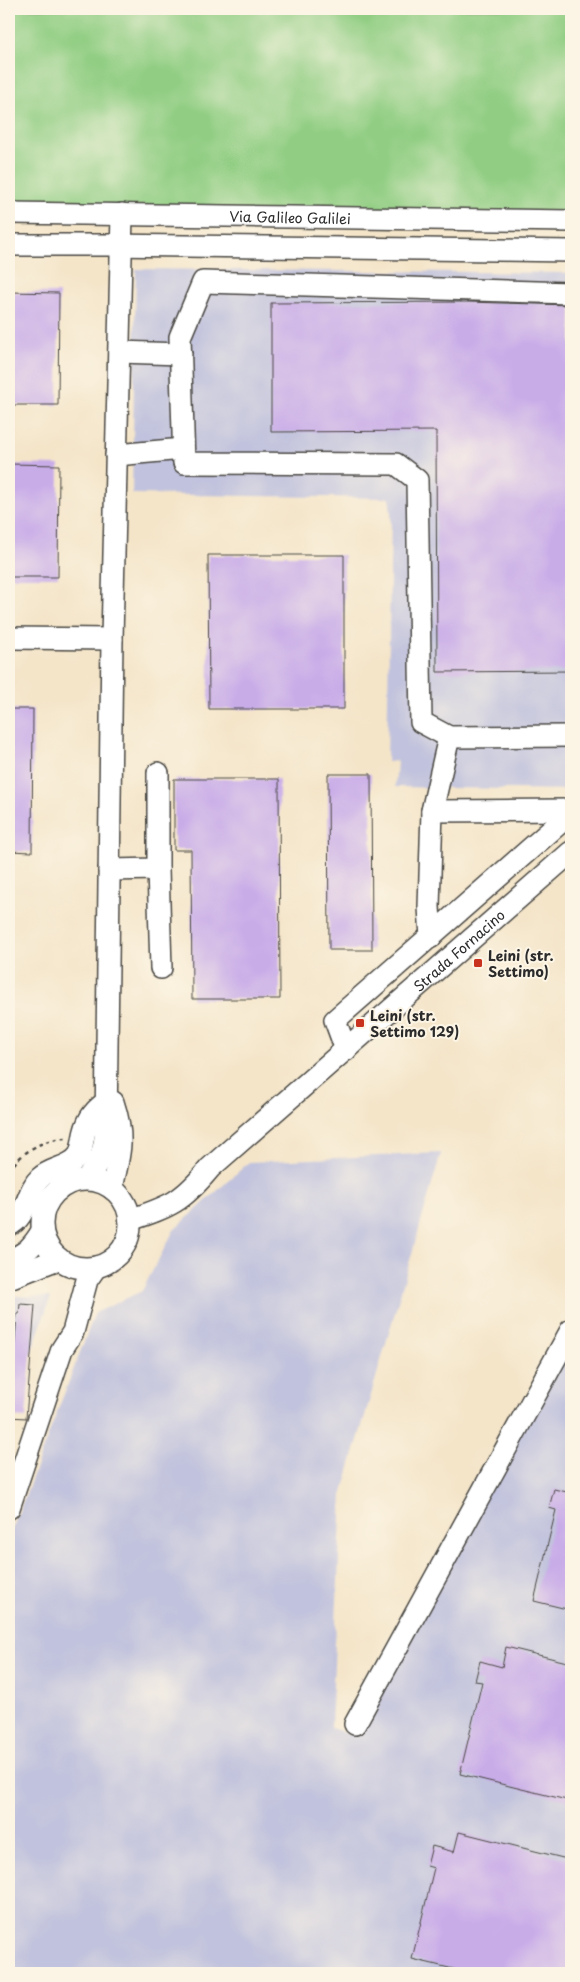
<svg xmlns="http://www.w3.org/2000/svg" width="580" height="1982" viewBox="0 0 580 1982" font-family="'Playpen Sans',sans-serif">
<rect width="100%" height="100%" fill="#fcf5e5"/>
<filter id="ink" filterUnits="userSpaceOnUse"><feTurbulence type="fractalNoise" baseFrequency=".02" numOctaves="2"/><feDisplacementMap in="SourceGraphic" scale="10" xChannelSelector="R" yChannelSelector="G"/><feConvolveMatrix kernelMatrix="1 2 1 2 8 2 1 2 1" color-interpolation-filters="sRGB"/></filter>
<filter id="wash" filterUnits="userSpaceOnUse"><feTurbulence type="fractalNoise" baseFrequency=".0096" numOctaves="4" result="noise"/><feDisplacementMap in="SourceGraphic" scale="20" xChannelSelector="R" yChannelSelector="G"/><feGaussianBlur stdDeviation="1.12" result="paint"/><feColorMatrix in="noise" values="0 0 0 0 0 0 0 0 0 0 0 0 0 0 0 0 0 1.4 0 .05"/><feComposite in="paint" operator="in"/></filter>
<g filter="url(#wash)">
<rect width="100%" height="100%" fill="#f4e5c9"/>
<!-- industrial -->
<g fill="#c1c2dd">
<path d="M136,269L571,273V790L395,787L397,761L387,762L391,512L389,498L132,494Z"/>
<path d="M441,1153L342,1495L331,1728L349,1734L571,1330V1973H333L319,1970L318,1973H9V1538L95,1313L142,1291L174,1230L249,1162Z"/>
<path d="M9,1296L51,1297L9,1414Z"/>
</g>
<!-- green -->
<path fill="#91ce83" stroke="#5e7c57" d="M9,9H571V218L9,213Z"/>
<g id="blocks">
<!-- building -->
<g fill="#c8ace8">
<path d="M9,292L59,293L58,405H9Z"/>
<path d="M467,302L571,305V671L437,672L436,431L271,432V303Z"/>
<path d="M9,464L59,465L58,577H9Z"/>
<path d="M208,555H344V709H209Z"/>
<path d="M9,709H33L32,852L9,851Z"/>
<path d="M328,774H371L372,950H329Z"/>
<path d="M174,779H279L280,999H192L191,850H174Z"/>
<path d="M20,1304L35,1305L26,1418L9,1417L17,1314H19Z"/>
<path d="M554,1489L571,1493V1610L534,1601L556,1510L549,1508Z"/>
<path d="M506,1647L571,1663V1801L460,1774L482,1682L475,1681L480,1661L502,1667Z"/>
<path d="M459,1832L571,1860V1973H470L412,1959L434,1868L427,1866L432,1846L454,1852Z"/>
</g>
</g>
</g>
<g filter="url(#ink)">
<use href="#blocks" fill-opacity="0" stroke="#494743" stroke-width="1"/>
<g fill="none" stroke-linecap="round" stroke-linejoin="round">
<defs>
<g id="minor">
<path id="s1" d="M9,213C196,214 384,220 571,221"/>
<path d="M9,245H108L571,251"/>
<path d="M571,293L203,282L180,337L184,463L396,464L417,480L421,722L449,737L571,736"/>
<path d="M119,352L181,354"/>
<path d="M116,455L183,449"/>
<path d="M9,638L112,639"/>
<path d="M432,811L449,737"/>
<path d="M158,869L161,968"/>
<path d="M109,870L158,869V773"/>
<path d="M431,937L429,907L432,811L571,810"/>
<path d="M346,1050L335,1020L571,813"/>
<path d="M86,1179C101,1161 104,1152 106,1128L112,639L122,214"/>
<circle cx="86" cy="1224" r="44"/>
<path d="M112,1188C120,1152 125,1138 113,1102"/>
<path id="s2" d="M130,1220C171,1206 182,1202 210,1168L571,852"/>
<path d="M9,1225C27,1218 26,1191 40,1178C51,1167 71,1168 79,1155C82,1150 82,1145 83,1140C86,1122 92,1112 106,1102"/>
<path d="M9,1260C26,1254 33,1246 42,1231"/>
<path d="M9,1278L58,1259"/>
<path d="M9,1508L62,1349L73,1332L87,1280L96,1267"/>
<path d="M355,1724L571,1330"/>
</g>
</defs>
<!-- minor casing -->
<use href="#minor" stroke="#494743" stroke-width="24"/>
<!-- path -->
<path stroke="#494743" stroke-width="2.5" stroke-dasharray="4 4" stroke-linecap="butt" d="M9,1171C21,1152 43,1139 66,1138"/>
<!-- minor -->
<use href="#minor" stroke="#fff" stroke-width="21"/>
</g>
</g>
<!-- markers -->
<g fill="#c8321e" stroke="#fcf5e5" stroke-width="2">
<rect x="473" y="958" width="10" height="10" rx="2.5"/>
<rect x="355" y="1018" width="10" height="10" rx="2.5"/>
</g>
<g text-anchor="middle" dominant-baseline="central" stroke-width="4" stroke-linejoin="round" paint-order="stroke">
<!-- street labels -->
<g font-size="14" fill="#2b2b2b" stroke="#fcf5e5">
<text stroke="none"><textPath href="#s1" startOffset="281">Via Galileo Galilei</textPath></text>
<text stroke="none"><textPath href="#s2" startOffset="428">Strada Fornacino</textPath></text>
</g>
<!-- poi labels -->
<g font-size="14" font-weight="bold" fill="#2b2b2b" stroke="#fcf5e5" text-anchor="start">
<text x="488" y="955">Leini (str.<tspan x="488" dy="16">Settimo)</tspan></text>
<text x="370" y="1015">Leini (str.<tspan x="370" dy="16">Settimo 129)</tspan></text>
</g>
</g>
<!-- margin -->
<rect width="580" height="1982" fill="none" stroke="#fcf5e5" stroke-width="30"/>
</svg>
